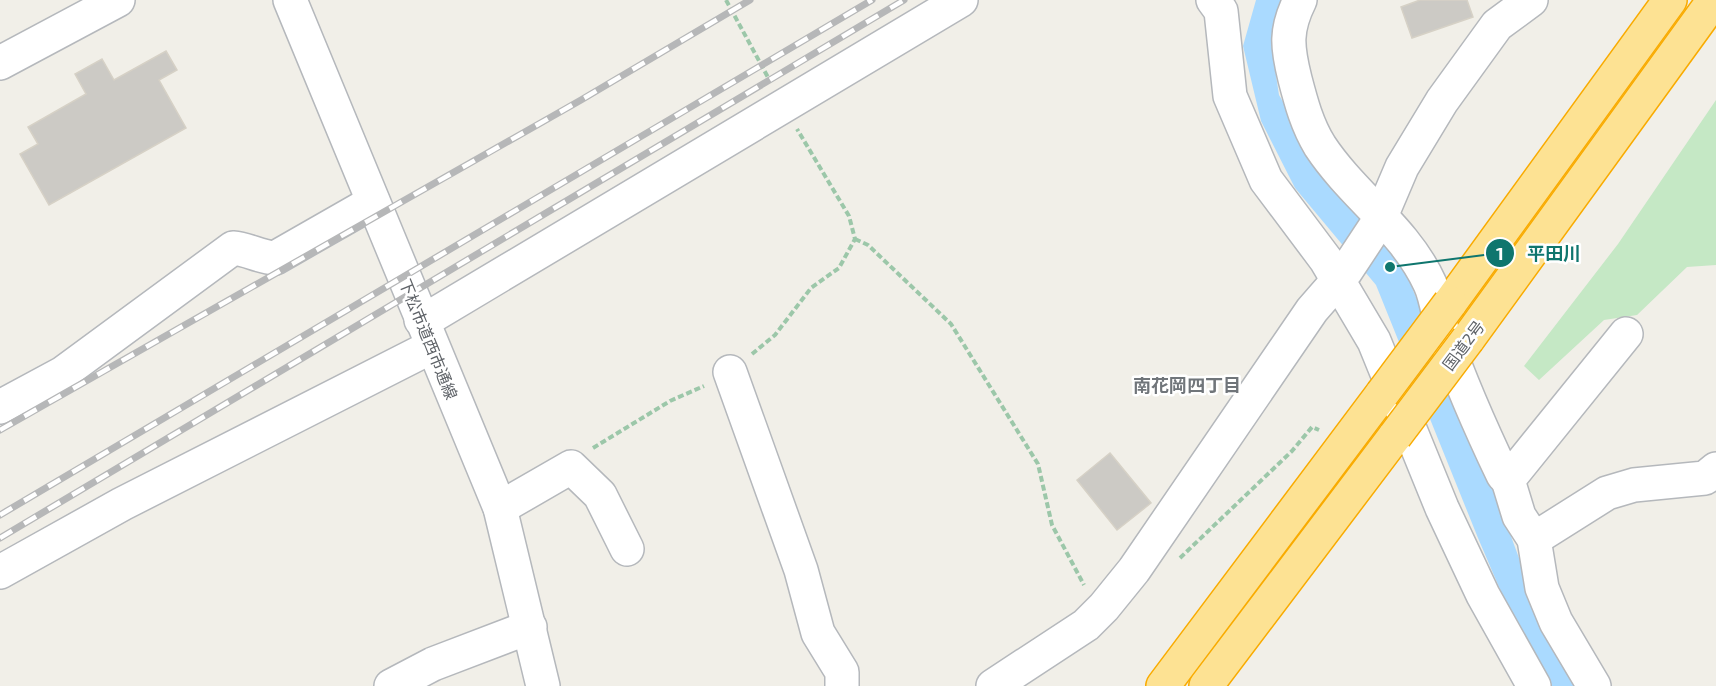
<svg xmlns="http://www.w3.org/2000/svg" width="1716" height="686" viewBox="0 0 1716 686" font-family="'Exo 2','Noto Sans JP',sans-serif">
<rect width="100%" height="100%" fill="#f1efe8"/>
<!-- green -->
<path fill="#c5e8c5" d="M1716,100V265L1687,267L1637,315L1604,320L1539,380L1524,366L1618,244Z"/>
<!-- water -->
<path fill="#aadaff" d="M1256,0H1282L1271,43L1279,95L1316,158L1402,264L1473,433L1537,607L1583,686H1546L1531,662L1478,538L1376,285L1295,188L1261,121L1243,46Z"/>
<!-- building -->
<g fill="#cccac5" stroke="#d6d1c6" stroke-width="1.5">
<path d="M1420,0H1467L1473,17L1412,38L1401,7Z"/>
<path d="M166,51L177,70L159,80L186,128L49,205L20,154L38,144L28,127L86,94L75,74L102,59L114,80Z"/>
<path d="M1110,453L1151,503L1117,530L1077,480Z"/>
</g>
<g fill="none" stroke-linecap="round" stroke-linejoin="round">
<defs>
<g id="minor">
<path d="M290,0L500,508L543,686"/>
<path d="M1213,0L1221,11L1230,96L1266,180L1326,260L1374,341L1442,508L1483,595L1534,686"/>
<path d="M1300,0C1285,30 1287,47 1295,79C1301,102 1307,125 1320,146C1353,196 1405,229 1430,284C1437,299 1438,317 1443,333C1460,381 1481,429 1503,475L1508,480"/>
<path d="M0,63L118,0"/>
<path d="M421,320L432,316L961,0"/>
<path d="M730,372L801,570L818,633L842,672V686"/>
<path d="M0,407L63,373L233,248C248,249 259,257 275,258L373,202"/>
<path d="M500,508L571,467L600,495L627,549"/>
<path d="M1534,539L1607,493L1634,485L1705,478L1716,469"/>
<path d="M0,572L122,504L431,347"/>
<path d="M391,686L433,664L530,627"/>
<path d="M993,686L1086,625L1104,607L1134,570L1312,310L1346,271L1379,221L1402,167L1442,101L1497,25L1531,0"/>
<path d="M1594,686L1556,622L1542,588L1534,539L1519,516L1508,480L1626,334"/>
</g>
<g id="highway">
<path d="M1450,303L1670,0"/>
<path d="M1468,339L1714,0"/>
<path d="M1163,686L1382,394"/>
<path d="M1206,686L1395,436"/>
</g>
</defs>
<!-- minor casing -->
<use href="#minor" stroke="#b5b8bc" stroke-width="36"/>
<!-- highway casing -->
<use href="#highway" stroke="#f9ab00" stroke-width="36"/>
<!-- path -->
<g stroke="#9cc7a9" stroke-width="4" stroke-dasharray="6 3" stroke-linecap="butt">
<path d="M726,0L770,81"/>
<path d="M855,239L868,245L951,324L1038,464L1052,525L1084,585"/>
<path d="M752,354L775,335L811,288L839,268L855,239L849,216L797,129"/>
<path d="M593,448L670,401L704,386"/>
<path d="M1180,558L1292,451L1312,427L1319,430"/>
</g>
<!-- minor -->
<use href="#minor" stroke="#fff" stroke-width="33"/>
<!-- highway -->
<use href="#highway" stroke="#fde293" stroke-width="33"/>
<defs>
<g id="rail">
<path d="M0,430L581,100L750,0"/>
<path d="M0,515L872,0"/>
<path d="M0,538L904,0"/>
</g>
</defs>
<!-- rail casing -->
<use href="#rail" stroke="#b6b7b8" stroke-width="7"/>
<!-- rail -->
<use href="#rail" stroke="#fff" stroke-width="4.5" stroke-dasharray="14" stroke-linecap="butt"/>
<defs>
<g id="highway-bridge">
<path d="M1382,394L1450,303"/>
<path d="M1395,436L1468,339"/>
</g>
</defs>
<!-- highway-bridge casing -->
<use href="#highway-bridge" stroke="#f9ab00" stroke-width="36" stroke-linecap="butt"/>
<!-- highway-bridge -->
<use href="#highway-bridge" stroke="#fde293" stroke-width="33"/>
</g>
<g text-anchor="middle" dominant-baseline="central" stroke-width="5" stroke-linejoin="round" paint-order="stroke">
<!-- street labels -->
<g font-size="16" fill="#5f6368" stroke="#fff">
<text transform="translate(429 339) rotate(68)">下松市道西市通線</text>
<text transform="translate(1463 345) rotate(-53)">国道2号</text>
</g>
<!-- neighbourhood labels -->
<g font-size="18" font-weight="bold" fill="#70757a" stroke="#fff">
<text x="1187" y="385">南花岡四丁目</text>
</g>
</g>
<!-- callouts -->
<path fill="none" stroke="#0f766e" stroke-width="2" d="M1390 267L1500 253"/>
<g fill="#0f766e" stroke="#fff" stroke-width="2">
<circle cx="1390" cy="267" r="6"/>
<circle cx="1500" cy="253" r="15"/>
</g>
<g font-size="18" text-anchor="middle" font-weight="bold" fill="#fff">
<text x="1500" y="260">1</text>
</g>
<g font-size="18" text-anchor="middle" font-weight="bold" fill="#0f766e" stroke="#fff" stroke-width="5" stroke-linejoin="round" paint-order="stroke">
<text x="1554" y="260">平田川</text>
</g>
</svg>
